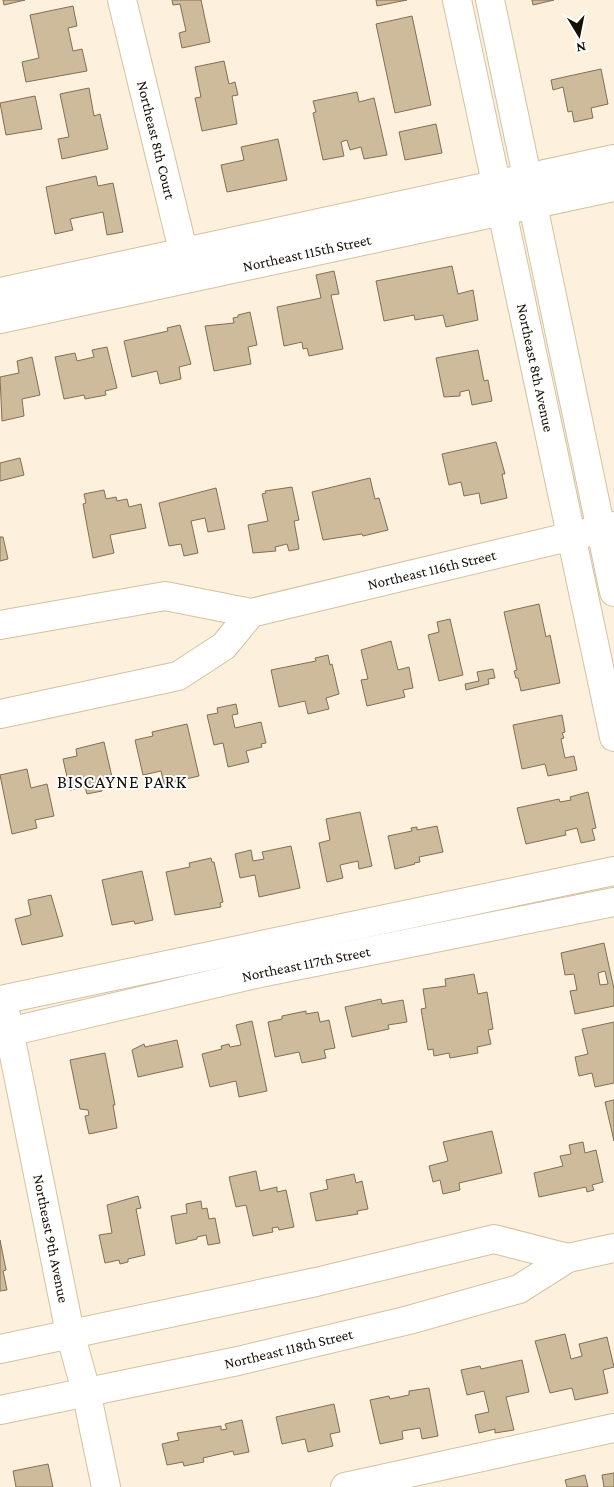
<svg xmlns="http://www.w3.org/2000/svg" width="614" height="1487" viewBox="0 0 614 1487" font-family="'Crimson Pro',serif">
<rect width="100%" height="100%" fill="#fdf0dd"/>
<!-- building -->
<g fill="#cebb9b" stroke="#816f52" fill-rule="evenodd">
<path d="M3,0H25L4,5Z"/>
<path d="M172,0H201L210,42L182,48L179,33L186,31L180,4L173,5Z"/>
<path d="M376,0H407L377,6Z"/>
<path d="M532,0H554L533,5Z"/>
<path d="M73,6L77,26L68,28L73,51L82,49L87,71L26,82L22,62L39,58L30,15Z"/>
<path d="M412,16L431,105L395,113L376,24Z"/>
<path d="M224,61L229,84L235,82L238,95L232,96L237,124L202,131L195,98L201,97L195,67Z"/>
<path d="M601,69L608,104L591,108L593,118L574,122L572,111L568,112L563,87L553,90L551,80Z"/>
<path d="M89,88L94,116L100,114L108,149L62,159L58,139L69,137L60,94Z"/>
<path d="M357,92L359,102L374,98L387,155L364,159L361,147L350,150L347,140L341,142L344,156L323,160L313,113L316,112L313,101Z"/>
<path d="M35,96L42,129L6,135L0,103Z"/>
<path d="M436,124L442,153L405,160L399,132Z"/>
<path d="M278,139L287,180L227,192L221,165L244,160L241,147Z"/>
<path d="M96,176L98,186L113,183L123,232L107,235L103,212L70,219L73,230L55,234L46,187Z"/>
<path d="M452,266L458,294L473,290L478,320L446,327L443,315L415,320L414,315L384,321L376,281Z"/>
<path d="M334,271L339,294L331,295L343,349L309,356L307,348L303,349L302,342L284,346L277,307L321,298L316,275Z"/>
<path d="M250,312L257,345L248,347L251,364L214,371L205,326L234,323L233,318L238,317V315Z"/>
<path d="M180,325L191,364L179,367L181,379L160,384L157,371L132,377L124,341L168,331L167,328Z"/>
<path d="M107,347L117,388L105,391L106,395L85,399L84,395L64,399L55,357L75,353L77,361L94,357L92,350Z"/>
<path d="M478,350L484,381L488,380L492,401L472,405L469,390L460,392V396L444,397L436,358Z"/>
<path d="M32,357L40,395L22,399L24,416L2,421L0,377L19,373L17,361Z"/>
<path d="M496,442L505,474H502L507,498L481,504L479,493L464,496L461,482L449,485L442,454Z"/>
<path d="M20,458L24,475L0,481V463Z"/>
<path d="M370,478L375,499L379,498L388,530L363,536L362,534L323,540L312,492Z"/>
<path d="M292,487L299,520L294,521L299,549L289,551L287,544L275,547L276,551L253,553L248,525L268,521L262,494L266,493L265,491Z"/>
<path d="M216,488L225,529L208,532L205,518L191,521L198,553L184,556L181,544L169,546L159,503Z"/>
<path d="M104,490L106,499L116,497L117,501L127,499L129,507L141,504L146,528L110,535L114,553L93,558L83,504L86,503L84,494Z"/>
<path d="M0,537H3L8,559L0,561Z"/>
<path d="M539,604L546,637L550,635L560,683L521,691L518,678H516L514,671L517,670L504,612Z"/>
<path d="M450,619L463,675L439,681L428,635L439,632L437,622Z"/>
<path d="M391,641L398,670L409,667L413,688L403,690L405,697L367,706L361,680L368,679L361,650Z"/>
<path d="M328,655L330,665L332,664L339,694L326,698L329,709L308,714L305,701L279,707L271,670L316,661L315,658Z"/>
<path d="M493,669L495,678L488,679L489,684L466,690L465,684L479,681L477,672Z"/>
<path d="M236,704L238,714L232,715L235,728L261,722L266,743L261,744L262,747L246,751L249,762L228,767L223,743L214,745L207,715L218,713L217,708Z"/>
<path d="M562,715L565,732L562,733L564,738L561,739L565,758L574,756L577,770L548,776L545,764L522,769L513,725Z"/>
<path d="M187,724L199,776L164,784L161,771L143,775L135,740L153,736L152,732Z"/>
<path d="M104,742L112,777L101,779L102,791L87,794L85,787L70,790L63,759L77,756L76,749Z"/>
<path d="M27,769L31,788L47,784L54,816L35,820L37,828L12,834L0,775Z"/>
<path d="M588,792L596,828L592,829L595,840L581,843L577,828L565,831L566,835L526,844L517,808L559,799L560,802L571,800L570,797Z"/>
<path d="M360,812L372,866L359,869L358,861L340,865L343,878L327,882L319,843L330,840L326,819Z"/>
<path d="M437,826L443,852L419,857L420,862L414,863L415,864L395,869L388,836L412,831L411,828L417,827V830Z"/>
<path d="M291,846L300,888L259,897L255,875L240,878L235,854L251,850L253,861L264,859L262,852Z"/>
<path d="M211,858L212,862H214L223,902L220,903L221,907L175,915L166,872L190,867L189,863Z"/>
<path d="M142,871L153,920L135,924L134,921L112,925L102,880Z"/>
<path d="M51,895L63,936L22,945L15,919L31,915L28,900Z"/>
<path d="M604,943L614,989V1006L575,1014L570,991L577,990L574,974L565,975L561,953ZM605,971L608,984L600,985L598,973Z"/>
<path d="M474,974L478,994L487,992L493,1029L488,1030L491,1044L477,1047L478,1053L450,1058L449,1053L434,1056L433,1049L428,1050L421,1009L426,1008L423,989L446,986L445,979Z"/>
<path d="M381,999L382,1004L403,1000L407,1022L388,1025L389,1029L352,1037L345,1007Z"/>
<path d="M306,1011V1014L318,1012L320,1022L329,1020L335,1048L324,1050L326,1058L302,1063L299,1052L275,1057L268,1022L282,1019V1016Z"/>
<path d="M252,1021L267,1091L239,1097L236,1081L210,1087L202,1054L222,1049L221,1046L229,1044L230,1047L241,1045L236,1025Z"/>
<path d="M614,1022V1083L595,1087L592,1073L579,1076L575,1057L588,1054L582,1029Z"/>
<path d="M177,1040L183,1067L138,1077L132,1050L144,1044L145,1047Z"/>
<path d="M105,1053L115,1105H113L117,1128L89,1134L85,1116L89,1115L88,1110L80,1109L70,1060Z"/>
<path d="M614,1100V1141L605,1102Z"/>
<path d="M492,1131L502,1173L459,1183L460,1190L443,1194L440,1180L433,1182L429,1166L448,1161L443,1142Z"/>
<path d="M583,1142L585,1153L596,1150L603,1182L592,1185L594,1190L587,1192L586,1187L539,1197L534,1173L563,1166L560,1156L571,1154L569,1145Z"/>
<path d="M256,1171L260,1191L277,1187V1192L286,1190L294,1227L279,1230L278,1227L272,1228L273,1232L253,1236L246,1205L236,1207L229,1177Z"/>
<path d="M354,1174L356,1183L362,1181L368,1209L357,1211L358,1214L316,1221L310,1193L328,1189L326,1180Z"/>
<path d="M138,1196L141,1208L136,1209L145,1255L128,1259V1262L120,1264L119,1260L105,1263L99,1235L112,1233L107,1205Z"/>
<path d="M201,1201L202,1209L207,1208L209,1219L215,1218L220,1243L208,1245L206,1235L197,1237V1239L176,1244L171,1216L187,1213L186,1204Z"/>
<path d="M0,1240L6,1270L3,1271L7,1290L0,1291Z"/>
<path d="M565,1334L571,1359L582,1356L579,1344L607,1337L614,1367L603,1370L608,1393L575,1400L572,1388L550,1393L535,1341Z"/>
<path d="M522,1360L529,1392L506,1397L514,1430L495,1433V1429L479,1433L475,1415L489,1412L484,1391L467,1395L461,1370L480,1366L481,1369Z"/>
<path d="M429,1388L438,1436L422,1439L420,1428L402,1431L403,1439L380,1444L370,1400L389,1396L390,1399L409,1395V1391Z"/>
<path d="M334,1404L340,1432L330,1434L333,1446L308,1452L305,1439L282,1444L276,1417Z"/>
<path d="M242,1420L249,1452L234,1455L233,1451L203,1458L204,1462L184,1466L183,1462L167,1465L162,1444L179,1440L177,1433L221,1426V1430L227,1429L225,1424Z"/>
<path d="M48,1464L53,1487H16L13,1471Z"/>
<path d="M614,1473V1487H604L602,1475Z"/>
<path d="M585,1475L588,1487H567L565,1480Z"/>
</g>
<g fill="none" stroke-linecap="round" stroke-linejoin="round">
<defs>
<g id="minor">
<path id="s1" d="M122,0L188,271"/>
<path id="s2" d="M457,0L614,737"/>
<path d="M490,0L614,592"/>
<path d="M0,292L614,159"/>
<path id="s3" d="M0,319L614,187"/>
<path id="s4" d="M0,625L165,596L251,613L614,526"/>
<path d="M0,714L178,676L224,646L251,613"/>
<path d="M0,1000L614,871"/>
<path id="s5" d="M6,1015L70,1333L86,1391L106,1487"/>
<path id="s6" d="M0,1034L260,973L614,902"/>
<path d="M0,1349L316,1282L494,1239L568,1258"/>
<path id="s7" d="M0,1410L238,1361L409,1320L519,1289L568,1258L614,1248"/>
<path d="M345,1487L614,1428"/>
</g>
</defs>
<!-- minor casing -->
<use href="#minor" stroke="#d4c1a1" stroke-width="30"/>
<!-- minor -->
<use href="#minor" stroke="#fff" stroke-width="28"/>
</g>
<g text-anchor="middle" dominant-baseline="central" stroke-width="4" stroke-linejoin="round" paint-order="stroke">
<!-- street labels -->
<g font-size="15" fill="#160f05" stroke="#fff">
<text stroke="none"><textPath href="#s1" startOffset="144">Northeast 8th Court</textPath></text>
<text stroke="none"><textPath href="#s3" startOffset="314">Northeast 115th Street</textPath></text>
<text stroke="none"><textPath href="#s2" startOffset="376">Northeast 8th Avenue</textPath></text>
<text stroke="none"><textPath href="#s4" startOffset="441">Northeast 116th Street</textPath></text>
<text stroke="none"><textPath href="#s6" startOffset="314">Northeast 117th Street</textPath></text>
<text stroke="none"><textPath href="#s5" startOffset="228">Northeast 9th Avenue</textPath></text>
<text stroke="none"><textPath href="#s7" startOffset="295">Northeast 118th Street</textPath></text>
</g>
<!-- quarter labels -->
<g font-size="18" letter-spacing="1" fill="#160f05" stroke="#fff">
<text x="122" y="782">BISCAYNE PARK</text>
</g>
</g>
<!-- north arrow -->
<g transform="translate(579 35) rotate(170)" stroke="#ffffff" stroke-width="4" paint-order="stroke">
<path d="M0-4L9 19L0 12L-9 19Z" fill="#160f05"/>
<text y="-8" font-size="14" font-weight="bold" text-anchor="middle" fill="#160f05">N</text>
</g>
</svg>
